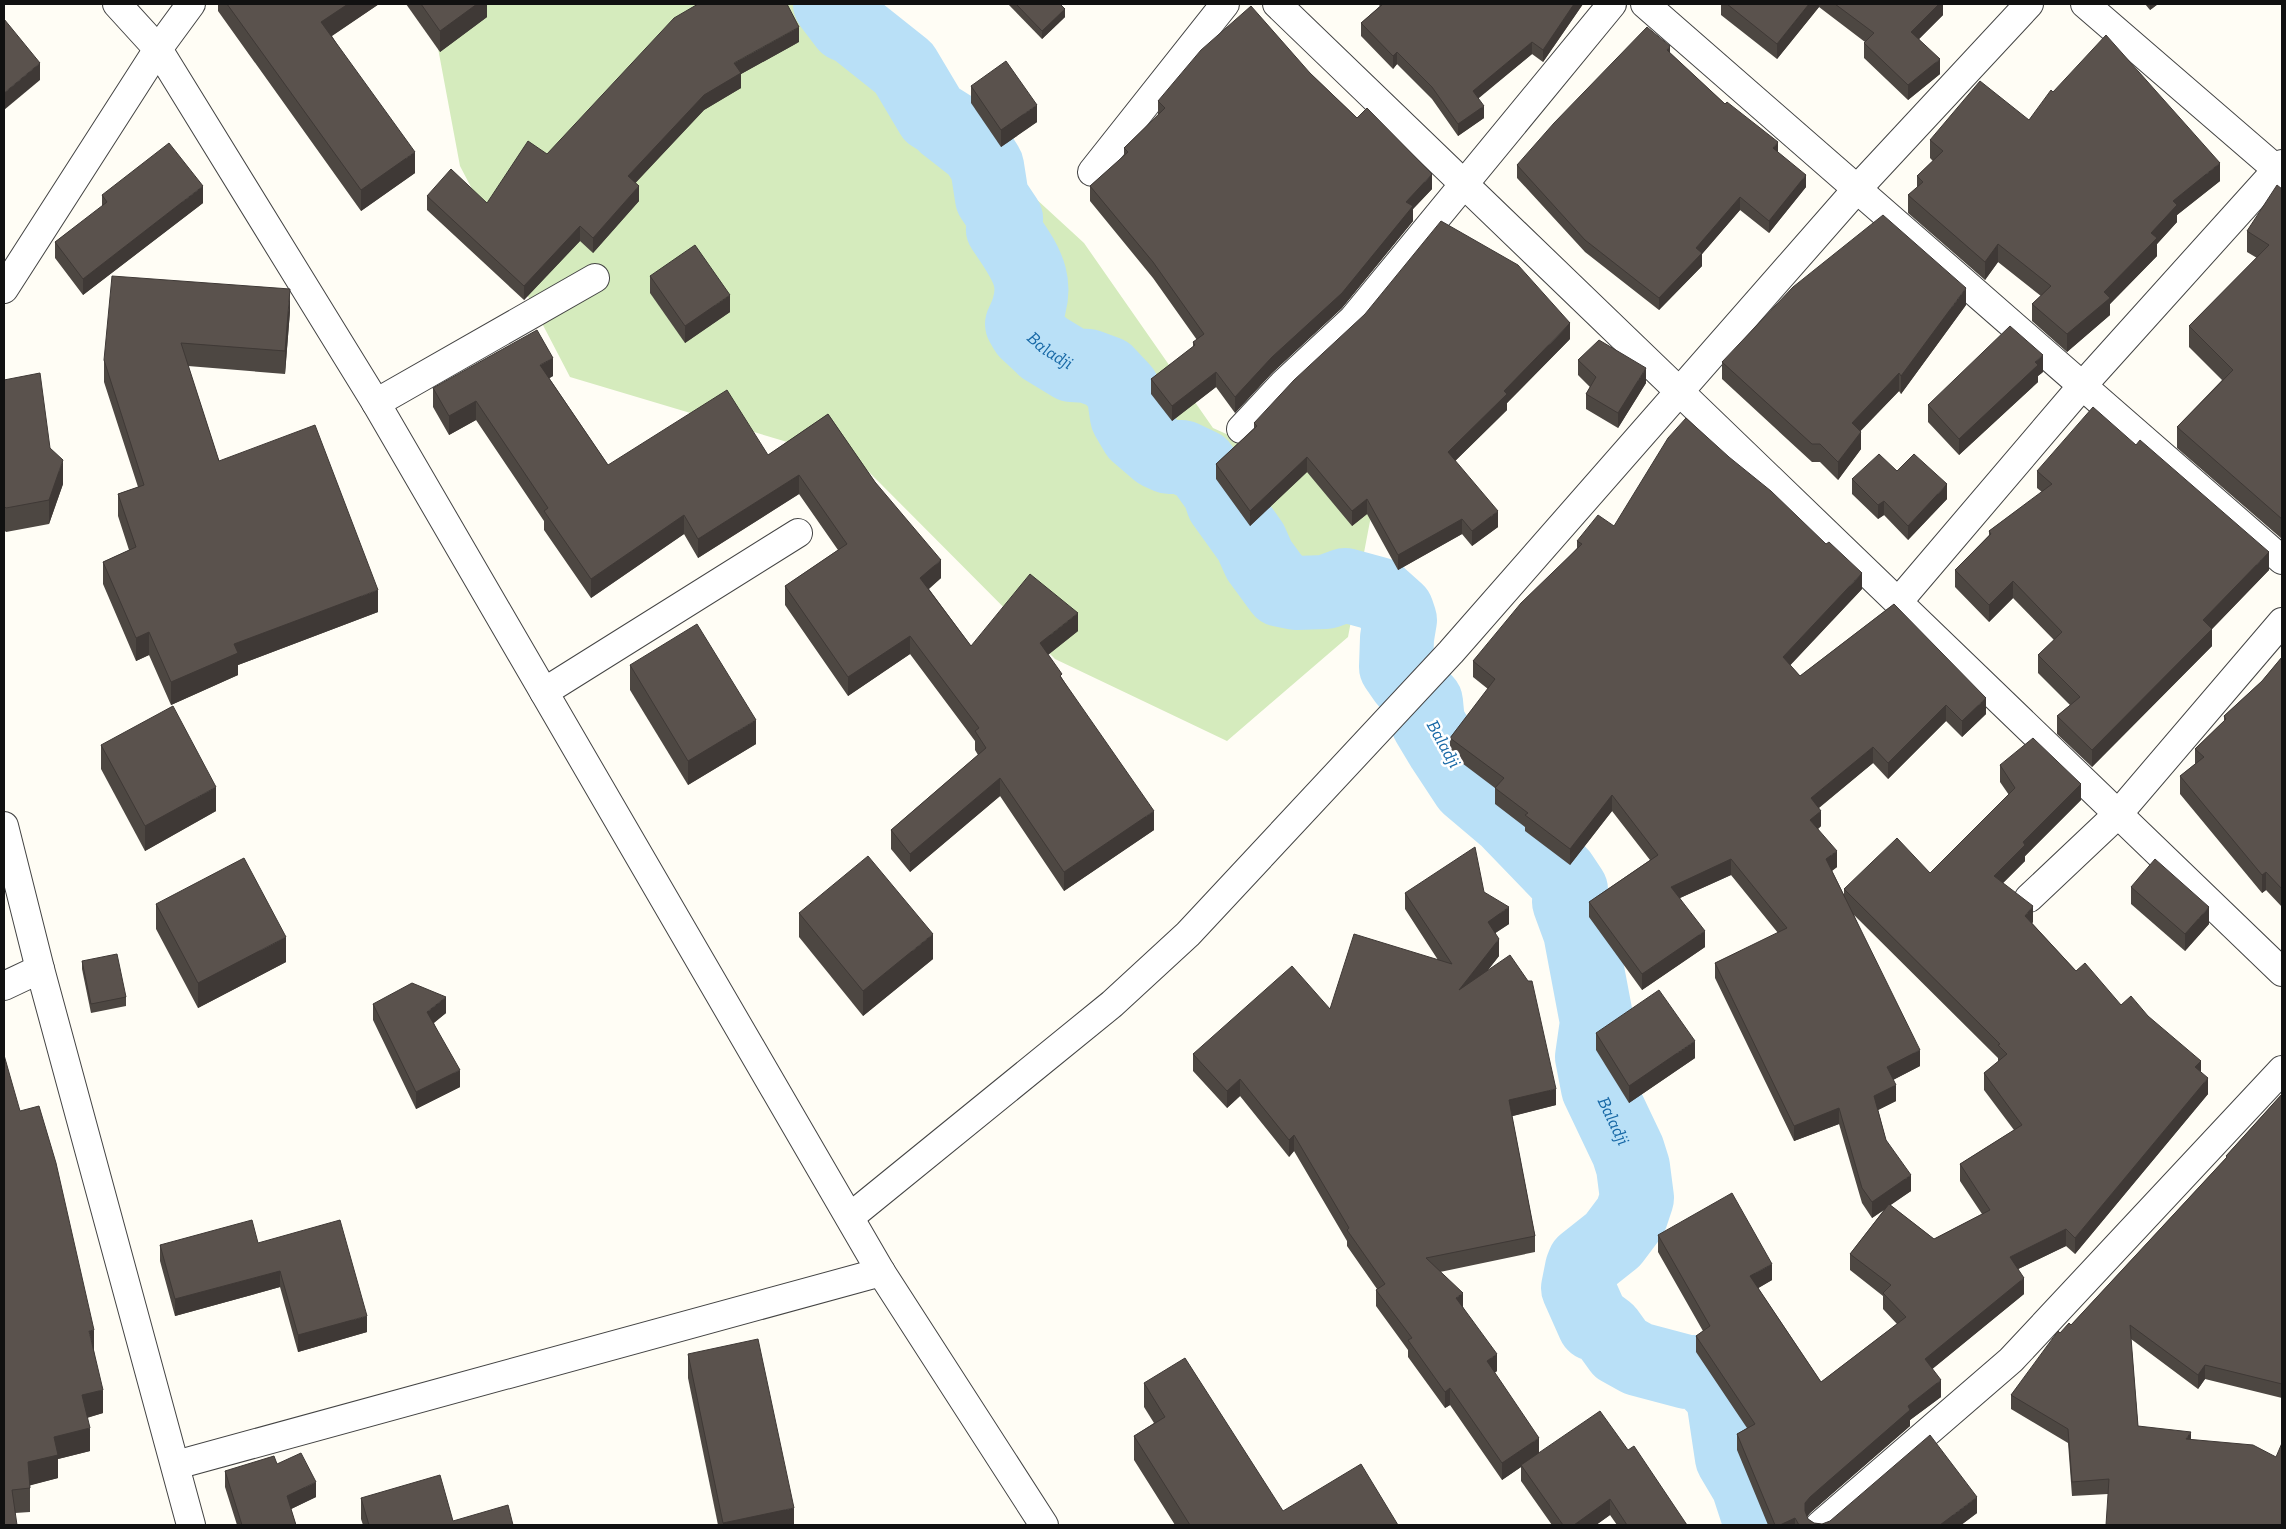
<svg xmlns="http://www.w3.org/2000/svg" width="2286" height="1529" viewBox="0 0 2286 1529" font-family="'Zilla Slab',serif">
<rect width="100%" height="100%" fill="#fffdf5"/>
<!-- green -->
<path fill="#d5ebbd" d="M425,4H867L925,97L1084,243L1213,428L1374,500L1348,637L1227,741L1055,659L861,464L570,377L460,166L432,16Z"/>
<g fill="none" stroke-linecap="round" stroke-linejoin="round">
<!-- river -->
<path stroke="#b9e0f7" stroke-width="74" id="s1" d="M830,4L846,25L855,29L904,68L932,115L959,132L960,134L944,124L976,149L987,166L992,198L1006,219L1003,229C1026,263 1043,283 1022,324L1026,331L1044,348L1072,365L1088,366L1107,373L1123,390L1127,417L1137,434L1158,452L1169,457H1182L1201,466L1219,491L1223,503L1251,542L1259,560L1281,590L1296,593L1326,592L1345,585L1378,594L1397,611L1400,620L1397,638L1396,667L1405,680L1426,702L1428,723L1443,748L1468,786L1507,819L1561,875L1571,890L1569,902L1580,932L1597,1022L1592,1057L1598,1088L1628,1151L1633,1167L1637,1198L1631,1216L1613,1240L1584,1263L1582,1268L1578,1288L1594,1324L1599,1325L1607,1331L1620,1349L1638,1359L1687,1372H1700L1715,1387L1723,1398L1732,1458L1748,1485L1761,1525"/>
<defs>
<g id="minor">
<path d="M117,4L158,49L376,403L881,1272L1044,1525"/>
<path d="M1277,4L2282,972"/>
<path d="M1645,4L2282,560"/>
<path d="M2085,4L2282,174"/>
<path d="M1092,172L1225,4"/>
<path d="M4,289L158,49L191,4"/>
<path d="M376,403L595,278"/>
<path d="M1241,429L1283,384L1353,319L1612,4"/>
<path d="M1898,602L2082,386L2282,164"/>
<path d="M544,692L798,533"/>
<path d="M4,826L40,969L191,1525"/>
<path d="M2029,898L2118,814L2282,622"/>
<path d="M4,986L40,969"/>
<path d="M850,1217L1112,1004L1188,934L1451,652L1857,189L2029,4"/>
<path d="M176,1465L881,1272"/>
<path d="M1820,1525L2011,1360L2282,1070"/>
</g>
</defs>
<!-- minor casing -->
<use href="#minor" stroke="#444" stroke-width="30"/>
<!-- minor -->
<use href="#minor" stroke="#fff" stroke-width="28"/>
</g>
<!-- wall -->
<g fill="#4d4742" fill-rule="evenodd">
<path d="M218,4H379L332,36L415,173L361,211L218,11Z"/>
<path d="M406,4H487V17L440,52Z"/>
<path d="M1008,4H1060L1065,17L1042,39Z"/>
<path d="M1378,4H1583L1543,62L1532,54L1478,98L1484,118L1458,136L1432,99L1397,64L1393,69L1361,36V23L1380,6Z"/>
<path d="M1721,4H1943V15L1919,39L1940,74L1908,100L1864,58V43L1865,42L1819,7L1777,59L1721,15Z"/>
<path d="M2145,4H2158L2150,10Z"/>
<path d="M799,42L741,74V88L704,110L635,183L639,201L593,253L580,241L524,300L427,210V196L487,203L547,154Z"/>
<path d="M1670,53L1725,104L1778,152L1806,187L1769,233L1740,210L1702,254V266L1659,310L1585,252L1517,178V165Z"/>
<path d="M1310,73L1432,189L1413,209V221L1342,308L1272,373L1235,413L1216,387L1172,421L1151,394V379L1193,347V342L1197,340L1153,278L1090,201V186L1124,156V148L1158,115V101Z"/>
<path d="M971,86L1037,122L1001,147L971,103Z"/>
<path d="M2053,92L2220,181L2177,215V222L2157,244V256L2110,304V315L2067,352L2032,321V304L2041,296L1998,262L1985,280L1908,213V195L1917,188V176L1933,161L1930,158V140L2029,120Z"/>
<path d="M2282,189V539L2177,448V427L2222,380L2189,347V326L2257,258L2247,252V231Z"/>
<path d="M102,195L203,203L83,295L55,258V242L102,207Z"/>
<path d="M650,276L730,312L685,343L650,293Z"/>
<path d="M1966,305L1901,394L1899,391L1860,431L1861,449L1838,480L1820,462H1812L1722,379V362Z"/>
<path d="M290,311L285,374L188,366L219,461L378,612L238,665V675L171,705L149,655L136,661L103,584V562L129,550L118,516V494L138,487L104,382V360Z"/>
<path d="M1570,339L1507,403V410L1455,461L1498,527L1472,546L1462,534L1398,570L1367,514L1352,526L1307,472L1250,526L1216,479V464L1254,428V423Z"/>
<path d="M1578,360L1646,383L1618,428L1586,409V394L1590,387L1578,375Z"/>
<path d="M2043,372L2038,376V382L1959,455L1928,422V405Z"/>
<path d="M553,376L549,378L608,465L768,455L828,414L941,578L929,589L971,646L1078,631L1048,655L1154,830L1064,891L1000,796L910,872L891,849V830L978,755L975,750V741L910,654L848,696L785,605V586L838,550L799,494L698,558L684,534L591,598L544,530V521L476,420L449,435L433,407V388Z"/>
<path d="M4,380L50,448L63,484L49,524L6,532L4,530Z"/>
<path d="M1897,471L1947,499L1908,540L1884,515L1878,519L1852,494V479Z"/>
<path d="M2037,471L2269,570L2212,629V646L2092,767L2057,734V716L2070,705L2038,673V655L2054,640L2013,598L1989,622L1955,587V570L1989,535V531L2042,492L2037,488Z"/>
<path d="M1614,526L1862,589L1790,665L1800,676L1894,604L1986,714L1962,737L1946,721L1888,779L1873,763L1819,808L1821,826L1818,829L1837,867L1832,871L1844,895V889L1930,873L2009,795L2000,782V765L2081,800L2025,856V861L2003,883L2033,922L2032,923L2076,971L2121,1005L2148,1016L2201,1072L2208,1094L2075,1254L2066,1246L2018,1269L2024,1294L1932,1369L1941,1397L1910,1420V1426L1810,1513L1807,1517L1808,1519L1814,1523L1822,1524L1977,1513L1961,1525H1768L1737,1450V1434L1747,1428L1696,1352V1336L1703,1331L1658,1252V1235L1772,1280L1758,1288L1821,1382L1897,1324L1883,1309V1296L1850,1270V1254L1884,1210L1872,1218L1862,1203L1839,1124L1794,1141L1715,978V963L1778,933L1731,875L1680,898L1705,947L1642,990L1589,917V902L1650,860L1612,811L1570,865L1525,831V827L1495,804V788L1450,754V738L1488,689L1473,677V661L1577,548V541ZM1854,915L1998,1058V1062L1984,1073V1090L2014,1130L1960,1164V1181L1982,1214L1934,1239L1890,1205L1911,1191L1886,1140L1878,1110L1896,1101L1893,1080L1920,1066Z"/>
<path d="M2282,657V907L2266,890L2262,893L2180,794V776L2195,764V749L2224,721V716L2262,681Z"/>
<path d="M630,665L756,744L688,785L630,690Z"/>
<path d="M101,745L216,811L145,851L101,769Z"/>
<path d="M2131,887L2209,924L2185,951L2131,904Z"/>
<path d="M1484,892L1509,924L1495,933L1499,956L1487,971L1556,1105L1512,1116L1535,1236V1252L1440,1272L1463,1307L1497,1371L1494,1373L1539,1453L1628,1450L1687,1525H1617L1610,1515L1596,1525H1552L1521,1481V1467L1502,1480L1450,1405L1445,1408L1408,1357V1350L1376,1306V1290L1377,1289L1347,1246V1241L1294,1151L1289,1157L1240,1096L1227,1108L1193,1071V1054L1330,1009L1438,960L1405,909V893Z"/>
<path d="M156,904L286,962L198,1008L156,929Z"/>
<path d="M799,913L933,959L863,1016L799,937Z"/>
<path d="M82,961L126,997V1006L91,1013L82,969Z"/>
<path d="M373,1004L446,1013L434,1023L460,1087L416,1109L373,1020Z"/>
<path d="M1596,1033L1695,1058L1629,1103L1596,1050Z"/>
<path d="M2282,1094V1398L2205,1379L2198,1389L2131,1339L2138,1426L2191,1440L2282,1525L2108,1494L2072,1496L2068,1443L2011,1409V1395L2060,1333L2071,1325L2226,1158V1156Z"/>
<path d="M20,1111L94,1351L103,1413L87,1418L90,1451L58,1459V1478L30,1485V1512L15,1513L4,1525Z"/>
<path d="M258,1243L367,1332L298,1352L280,1287L175,1316L160,1261V1245Z"/>
<path d="M688,1354L794,1525H718L688,1378Z"/>
<path d="M1144,1383L1283,1511L1398,1525H1175L1134,1460V1436L1154,1423L1144,1407Z"/>
<path d="M277,1464L316,1497L291,1509L296,1525H237L225,1487V1471Z"/>
<path d="M361,1498L453,1521L513,1525H363L361,1519Z"/>
</g>
<!-- shaded-wall -->
<g fill="#3f3936">
<path d="M348,4H379L321,43V22Z"/>
<path d="M477,4H487V17L440,52V31Z"/>
<path d="M1574,4H1583L1543,62V50Z"/>
<path d="M1809,4H1819V7L1777,59V44Z"/>
<path d="M1939,4H1943V15L1911,47V32Z"/>
<path d="M2150,4H2158L2150,10Z"/>
<path d="M1065,9V17L1042,39V31Z"/>
<path d="M799,27V42L741,74V88L704,110L628,191V176L734,63Z"/>
<path d="M1532,42V54L1473,103V91Z"/>
<path d="M1670,46V58L1667,50Z"/>
<path d="M1397,52V64L1393,69V56Z"/>
<path d="M1940,59V74L1908,100V85Z"/>
<path d="M40,63V80L4,110V93Z"/>
<path d="M1037,105V122L1001,147V130Z"/>
<path d="M1484,106V118L1458,136V124Z"/>
<path d="M1778,142V155L1773,148Z"/>
<path d="M415,152V173L361,211V190Z"/>
<path d="M2220,163V181L2177,215V222L2157,244V256L2110,304V315L2067,352V334L2104,292L2151,233L2173,201Z"/>
<path d="M1432,174V189L1413,209V221L1342,308L1272,373L1235,413V397L1406,202Z"/>
<path d="M1806,175V187L1769,233V221Z"/>
<path d="M203,186V203L83,295V279Z"/>
<path d="M639,186V201L593,253V238Z"/>
<path d="M1740,197V210L1702,254V266L1659,310V298L1696,248Z"/>
<path d="M580,226V241L524,300V286Z"/>
<path d="M1998,244V262L1985,280V262Z"/>
<path d="M1966,288V305L1901,394V376Z"/>
<path d="M290,289V311L285,374V351Z"/>
<path d="M730,295V312L685,343V326Z"/>
<path d="M1570,323V339L1507,403V410L1448,468V452L1504,391Z"/>
<path d="M2043,355V372L2038,376V382L1959,455V439L2035,362Z"/>
<path d="M553,358V376L540,384V365Z"/>
<path d="M1646,368V383L1618,428V413Z"/>
<path d="M1216,372V387L1172,421V406Z"/>
<path d="M1899,373V391L1852,440V423Z"/>
<path d="M476,401V420L449,435V416Z"/>
<path d="M1861,432V449L1838,480V462Z"/>
<path d="M1307,457V472L1250,526V511Z"/>
<path d="M63,460V484L49,524V500Z"/>
<path d="M799,475V494L698,558V539Z"/>
<path d="M1947,484V499L1908,540V526Z"/>
<path d="M1367,499V514L1352,526V511Z"/>
<path d="M1884,501V515L1878,519V505Z"/>
<path d="M1498,511V527L1472,546V531Z"/>
<path d="M684,515V534L591,598V579Z"/>
<path d="M1462,519V534L1398,570V555Z"/>
<path d="M2269,552V570L2212,629V646L2092,767V750L2203,620Z"/>
<path d="M941,560V578L920,596V578Z"/>
<path d="M1862,573V589L1783,673V657Z"/>
<path d="M2013,581V598L1989,622V605Z"/>
<path d="M378,590V612L238,665V675L171,705V682L234,644Z"/>
<path d="M1078,613V631L1040,661V643Z"/>
<path d="M149,632V655L136,661V638Z"/>
<path d="M910,636V654L848,696V677Z"/>
<path d="M1986,698V714L1962,737V721Z"/>
<path d="M1946,705V721L1888,779V763Z"/>
<path d="M756,720V744L688,785V761Z"/>
<path d="M1873,747V763L1811,814V798Z"/>
<path d="M1000,778V796L910,872V854Z"/>
<path d="M2081,784V800L2025,856V861L1994,892V876L2023,842Z"/>
<path d="M216,787V811L145,851V826Z"/>
<path d="M1612,795V811L1570,865V849Z"/>
<path d="M1154,811V830L1064,891V872Z"/>
<path d="M1821,811V826L1810,836V820Z"/>
<path d="M1837,851V867L1826,875V859Z"/>
<path d="M1731,859V875L1671,902V887Z"/>
<path d="M2266,872V890L2262,893V875Z"/>
<path d="M2033,906V922L2025,932V916Z"/>
<path d="M1509,907V924L1488,938V922Z"/>
<path d="M2209,907V924L2185,951V934Z"/>
<path d="M1705,931V947L1642,990V974Z"/>
<path d="M933,934V959L863,1016V991Z"/>
<path d="M286,937V962L198,1008V983Z"/>
<path d="M1499,939V956L1459,1007V990Z"/>
<path d="M446,997V1013L427,1028V1012Z"/>
<path d="M1695,1041V1058L1629,1103V1086Z"/>
<path d="M1920,1050V1066L1887,1083V1067Z"/>
<path d="M2201,1061V1077L2195,1067Z"/>
<path d="M460,1070V1087L416,1109V1092Z"/>
<path d="M2208,1078V1094L2075,1254V1238Z"/>
<path d="M1240,1079V1096L1227,1108V1091Z"/>
<path d="M1896,1085V1101L1874,1112V1096Z"/>
<path d="M1556,1089V1105L1509,1117V1100Z"/>
<path d="M1839,1108V1124L1794,1141V1126Z"/>
<path d="M1294,1135V1151L1289,1157V1140Z"/>
<path d="M1911,1175V1191L1872,1218V1202Z"/>
<path d="M2066,1229V1246L2010,1273V1257Z"/>
<path d="M1772,1264V1280L1750,1293V1276Z"/>
<path d="M280,1271V1287L175,1316V1299Z"/>
<path d="M2024,1278V1294L1925,1375V1359Z"/>
<path d="M1463,1293V1310L1456,1298Z"/>
<path d="M367,1316V1332L298,1352V1335Z"/>
<path d="M94,1330V1353L89,1331Z"/>
<path d="M1497,1354V1371L1487,1378V1361Z"/>
<path d="M2205,1365V1379L2198,1389V1375Z"/>
<path d="M1941,1380V1397L1910,1420V1426L1810,1513L1805,1519V1503L1810,1497L1908,1406Z"/>
<path d="M1450,1388V1405L1445,1408V1392Z"/>
<path d="M103,1390V1413L82,1419V1395Z"/>
<path d="M90,1428V1451L58,1459V1478L28,1486V1462L54,1437Z"/>
<path d="M2191,1432V1446L2186,1439Z"/>
<path d="M1539,1438V1454L1521,1465V1467L1502,1480V1463Z"/>
<path d="M316,1482V1497L287,1511V1496Z"/>
<path d="M1977,1497V1513L1961,1525H1940Z"/>
<path d="M1610,1499V1515L1596,1525H1574Z"/>
<path d="M794,1508V1525H723V1523Z"/>
<path d="M1795,1518V1525H1780Z"/>
</g>
<!-- building -->
<g fill="#5a524d" stroke="#3f3936">
<path d="M227,4H348L321,22L415,152L361,190Z"/>
<path d="M421,4H477L440,31Z"/>
<path d="M698,4H787L799,27L734,63L741,73L704,95L628,176L639,186L593,238L580,226L524,286L427,196L451,169L487,203L528,141L547,154L674,18Z"/>
<path d="M1016,4H1060L1065,9L1042,31Z"/>
<path d="M1383,4H1574L1543,50L1532,42L1473,91L1484,106L1458,124L1432,87L1397,52L1393,56L1361,23Z"/>
<path d="M1727,4H1809L1777,44Z"/>
<path d="M1835,4H1939L1911,32L1940,59L1908,85L1864,43L1874,33Z"/>
<path d="M1251,6L1310,73L1357,118L1367,108L1432,174L1406,202L1413,206L1342,293L1272,357L1235,397L1216,372L1172,406L1151,379L1195,345L1193,342L1204,334L1153,262L1090,186L1128,152L1124,148L1165,108L1158,101L1201,50Z"/>
<path d="M4,19L40,63L4,93Z"/>
<path d="M1647,27L1670,46L1667,50L1725,104L1727,102L1778,142L1773,148L1806,175L1769,221L1740,197L1696,248L1702,253L1659,298L1585,240L1517,165L1554,123Z"/>
<path d="M2106,35L2220,163L2173,201L2177,205L2151,233L2157,238L2104,292L2110,298L2067,334L2032,304L2051,286L1998,244L1985,262L1908,195L1923,182L1917,176L1943,151L1930,140L1980,81L2029,120L2051,90L2053,92Z"/>
<path d="M1006,61L1037,105L1001,130L971,86Z"/>
<path d="M169,143L203,186L83,279L55,242L107,202L102,195Z"/>
<path d="M2277,185L2282,189V519L2177,427L2233,370L2189,326L2269,245L2247,231Z"/>
<path d="M1883,215L1966,288L1901,376L1899,373L1852,423L1861,432L1838,462L1820,444H1812L1722,362L1793,287Z"/>
<path d="M1441,221L1518,265L1570,323L1504,391L1507,394L1448,452L1498,511L1472,531L1462,519L1398,555L1367,499L1352,511L1307,457L1250,511L1216,464L1257,426L1254,423L1294,380L1365,314Z"/>
<path d="M695,245L730,295L685,326L650,276Z"/>
<path d="M112,276L290,289L285,351L181,343L219,461L315,425L378,590L234,644L238,653L171,682L149,632L136,638L103,562L136,547L118,494L144,485L104,360Z"/>
<path d="M2010,326L2043,355L2035,362L2038,365L1959,439L1928,405Z"/>
<path d="M537,330L553,358L540,365L608,465L727,390L768,455L828,414L875,482L941,560L920,578L971,646L1030,574L1078,613L1040,643L1062,674L1060,676L1154,811L1064,872L1000,778L910,854L891,830L986,748L975,731L979,728L910,636L848,677L785,586L847,544L799,475L698,539L684,515L591,579L544,511L548,508L476,401L449,416L433,388Z"/>
<path d="M1599,340L1646,368L1618,413L1586,394L1596,377L1578,360Z"/>
<path d="M40,373L50,448L63,460L49,500L6,508L4,506V380Z"/>
<path d="M2093,407L2136,445L2140,440L2269,552L2203,620L2212,629L2092,750L2057,716L2080,697L2038,655L2062,632L2013,581L1989,605L1955,570L1991,534L1989,531L2052,484L2037,471Z"/>
<path d="M1686,418L1729,457L1771,491L1826,544L1829,542L1862,573L1783,657L1800,676L1894,604L1986,698L1962,721L1946,705L1888,763L1873,747L1811,798L1821,811L1810,820L1837,851L1826,859L1920,1050L1887,1067L1896,1085L1874,1096L1886,1140L1911,1175L1872,1202L1862,1188L1839,1108L1794,1126L1715,963L1787,928L1731,859L1671,887L1705,931L1642,974L1589,902L1658,855L1612,795L1570,849L1525,815L1528,813L1495,788L1504,778L1450,738L1495,679L1473,661L1521,603L1582,544L1577,541L1598,515L1614,526L1668,438Z"/>
<path d="M1879,454L1897,471L1914,454L1947,484L1908,526L1884,501L1878,505L1852,479Z"/>
<path d="M697,624L756,720L688,761L630,665Z"/>
<path d="M2282,657V889L2266,872L2262,875L2180,776L2204,757L2195,749L2226,719L2224,716L2262,681Z"/>
<path d="M173,706L216,787L145,826L101,745Z"/>
<path d="M2033,738L2081,784L2023,842L2025,845L1994,876L2033,906L2025,916L2076,971L2085,963L2121,1005L2131,996L2148,1016L2201,1061L2195,1067L2208,1078L2075,1238L2066,1229L2010,1257L2024,1278L1925,1359L1941,1380L1908,1406L1910,1410L1810,1497L1805,1503V1511L1808,1519L1814,1523L1822,1524L1830,1521L1930,1435L1977,1497L1940,1525H1799L1795,1518L1780,1525H1775L1737,1434L1755,1424L1696,1336L1710,1326L1658,1235L1732,1193L1772,1264L1750,1276L1821,1382L1906,1317L1883,1293L1891,1285L1850,1254L1889,1204L1934,1239L1990,1210L1960,1164L2022,1125L1984,1073L2007,1054L1998,1045L2000,1044L1844,889L1897,838L1930,873L2015,788L2000,765Z"/>
<path d="M1475,847L1484,892L1509,907L1488,922L1499,939L1459,990L1510,955L1528,981H1532L1556,1089L1509,1100L1535,1236L1426,1258L1463,1293L1456,1298L1497,1354L1487,1361L1539,1438L1502,1463L1450,1388L1445,1392L1408,1340L1412,1338L1376,1290L1385,1284L1347,1230L1349,1228L1294,1135L1289,1140L1240,1079L1227,1091L1193,1054L1292,966L1330,1009L1354,934L1452,964L1405,893Z"/>
<path d="M868,856L933,934L863,991L799,913Z"/>
<path d="M244,858L286,937L198,983L156,904Z"/>
<path d="M2155,859L2209,907L2185,934L2131,887Z"/>
<path d="M117,954L126,997L91,1004L82,961Z"/>
<path d="M412,983L446,997L427,1012L460,1070L416,1092L373,1004Z"/>
<path d="M1659,990L1695,1041L1629,1086L1596,1033Z"/>
<path d="M4,1055L20,1111L39,1106L56,1163L94,1330L89,1331L103,1390L82,1395L90,1428L54,1437L58,1455L28,1462L30,1488L12,1490L17,1525H4Z"/>
<path d="M2282,1094V1384L2205,1365L2198,1375L2130,1325L2138,1426L2191,1432L2186,1439L2253,1445L2276,1457L2282,1443V1525H2106L2109,1479L2072,1482L2068,1429L2011,1395L2058,1331L2060,1333L2069,1323L2071,1325L2227,1157L2226,1156Z"/>
<path d="M252,1220L258,1243L340,1220L367,1316L298,1335L280,1271L175,1299L160,1245Z"/>
<path d="M758,1339L794,1508L723,1523L688,1354Z"/>
<path d="M1185,1358L1283,1511L1361,1464L1398,1525H1190L1134,1436L1165,1417L1144,1383Z"/>
<path d="M1600,1411L1628,1450L1634,1446L1687,1525H1627L1610,1499L1574,1525H1563L1521,1465Z"/>
<path d="M301,1453L316,1482L287,1496L296,1525H242L225,1471L274,1456L277,1464Z"/>
<path d="M440,1475L453,1521L508,1505L513,1525H369L361,1498Z"/>
</g>
<g text-anchor="middle" dominant-baseline="central" stroke-width="5" stroke-linejoin="round" paint-order="stroke">
<!-- water labels -->
<g font-size="18" font-style="italic" fill="#1768a6" stroke="#fff">
<text stroke="none"><textPath href="#s1" startOffset="479">Baladji</textPath></text>
<text transform="translate(1444 744) rotate(61)">Baladji</text>
<text stroke="none"><textPath href="#s1" startOffset="1544">Baladji</textPath></text>
</g>
</g>
<!-- border -->
<rect width="2286" height="1529" fill="none" stroke="#111111" stroke-width="10"/>
</svg>
